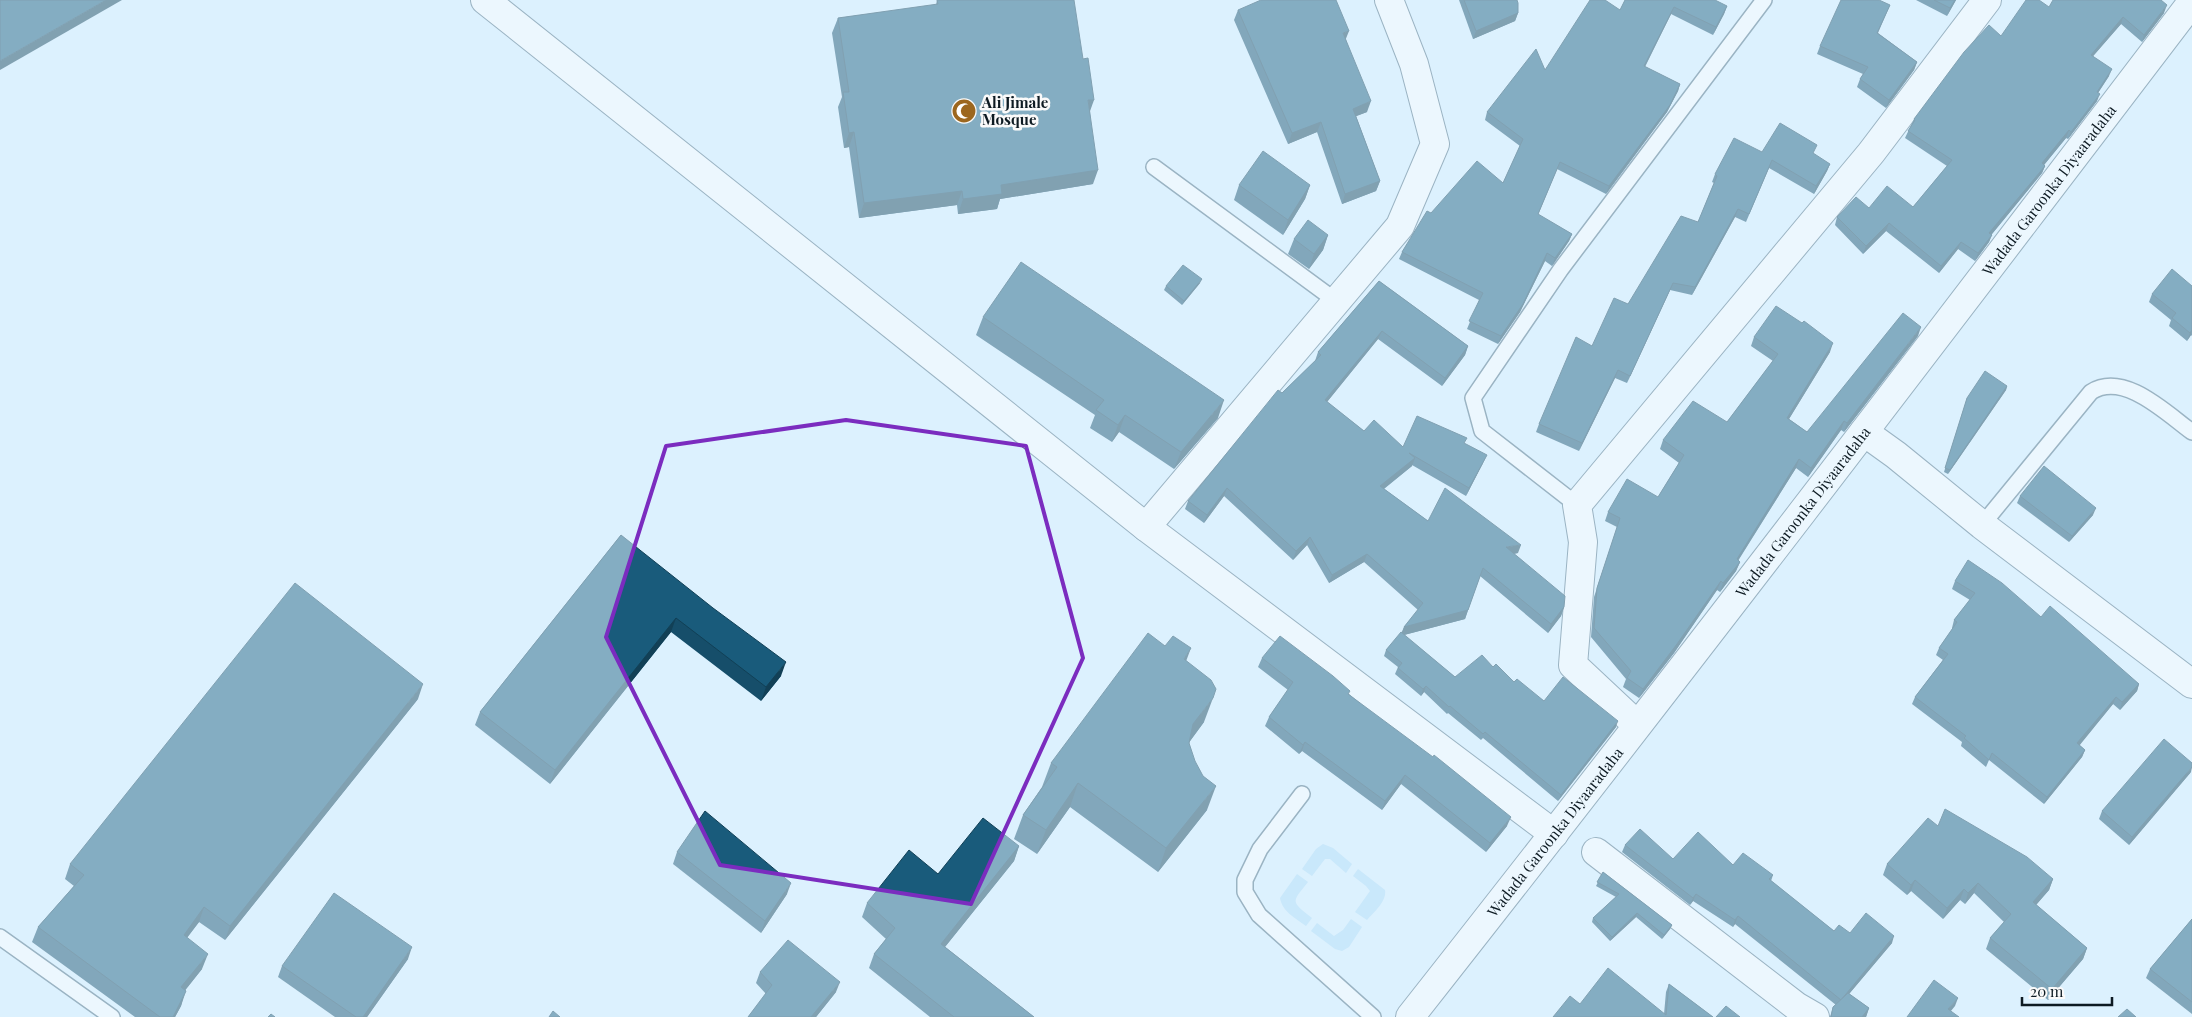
<svg xmlns="http://www.w3.org/2000/svg" width="2192" height="1017" viewBox="0 0 2192 1017" font-family="'Playfair Display',serif">
<rect width="100%" height="100%" fill="#dcf1fe"/>
<!-- green -->
<g fill="#b1ddf8">
<path d="M1323,844L1333,848L1352,864L1346,873L1330,859H1325L1312,876L1302,869L1316,849Z"/>
<path d="M1358,869L1385,890C1387,901 1374,912 1367,920L1355,912L1370,891L1366,886L1353,876Z"/>
<path d="M1297,874L1308,882C1291,903 1291,901 1312,918L1306,926C1295,918 1282,911 1280,898Z"/>
<path d="M1351,919L1362,927L1349,947L1342,951L1335,949L1311,931L1317,923L1334,936L1343,930Z"/>
</g>
<g fill="none" stroke-linecap="round" stroke-linejoin="round">
<defs>
<g id="lane">
<path d="M1154,167L1336,301"/>
<path d="M1577,505L1482,431L1473,398L1561,269L1764,0"/>
<path d="M1982,525L2091,392C2124,371 2166,413 2192,432"/>
<path d="M1302,794L1260,849L1245,880V892L1259,915L1373,1017"/>
<path d="M0,937L112,1017"/>
</g>
<g id="street">
<path d="M485,0L1146,527L1554,834"/>
<path d="M1864,432L1896,455L1982,525L2192,684"/>
<path d="M1146,527L1400,226L1435,144L1414,64L1389,0"/>
<path d="M1637,725L1573,665L1583,542L1577,505L1871,153L1987,0"/>
<path d="M1596,852L1796,1006L1815,1017"/>
</g>
<g id="secondary">
<path id="s1" d="M1410,1017C1674,682 1933,342 2192,2"/>
</g>
</defs>
<!-- lane casing -->
<use href="#lane" stroke="#4b6a7d" stroke-width="18"/>
<!-- street casing -->
<use href="#street" stroke="#4b6a7d" stroke-width="30"/>
<!-- secondary casing -->
<use href="#secondary" stroke="#4b6a7d" stroke-width="30"/>
<!-- lane -->
<use href="#lane" stroke="#fff" stroke-width="15"/>
<!-- street -->
<use href="#street" stroke="#fff" stroke-width="28"/>
<!-- secondary -->
<use href="#secondary" stroke="#fff" stroke-width="28"/>
</g>
<!-- wall -->
<g fill="#164e6a">
<path d="M937,0L1090,112L1093,184L1000,199L997,209L958,214L957,205L859,218L849,147L844,148L838,107L842,97L832,33L838,18L936,5Z"/>
<path d="M1459,0H1517L1518,13L1515,21L1473,39Z"/>
<path d="M1625,0L1727,6L1724,14L1713,35L1671,14L1645,67L1680,84L1678,91L1667,112L1606,194L1557,169L1538,215L1572,234L1569,241L1552,266L1545,261L1520,312L1498,344L1467,329L1479,300L1399,259L1402,252L1431,213L1503,183L1520,146L1485,120L1487,112L1545,70L1620,10Z"/>
<path d="M1916,0H1956L1947,16Z"/>
<path d="M1890,5L1878,33L1917,62L1914,70L1886,108L1857,87L1860,79L1863,74L1817,54L1820,46Z"/>
<path d="M2049,7L2164,13L2142,42L2121,24L2093,56L2109,76L2098,93L2097,101L2068,139L2066,138L2044,165L2045,166L2042,173L1992,234L1989,242L1975,261L1958,249L1939,273L1886,231L1863,254L1835,225L1837,217L1869,208L1913,207L1947,166L1905,138L1914,119L2001,36Z"/>
<path d="M1238,10L1346,40L1367,112L1356,116L1380,181L1376,191L1342,204L1317,132L1288,144L1234,20Z"/>
<path d="M1762,152L1830,164L1827,171L1814,194L1769,168L1746,222L1735,217L1692,295L1670,290L1627,383L1615,378L1579,451L1536,432L1539,424L1592,346L1698,222L1714,183L1712,182L1715,174Z"/>
<path d="M1239,185H1310L1305,199L1283,235L1234,200Z"/>
<path d="M1328,235L1323,250L1309,269L1288,254L1294,239Z"/>
<path d="M1379,281L1468,346L1465,355L1442,386L1378,339L1327,402L1364,431L1403,447L1465,444L1483,463L1466,496L1412,465V466L1384,489L1428,521L1518,553L1514,554L1564,607L1561,616L1548,633L1480,576L1465,619L1404,635L1455,677L1493,667L1514,682L1544,701L1616,727L1558,801L1483,738L1481,740L1448,713L1447,714L1424,692L1421,696L1395,674L1398,667L1384,656L1386,650L1402,633L1404,627L1418,610L1364,562L1329,583L1307,545L1293,560L1224,496L1204,523L1185,509L1188,501L1282,393L1315,361L1318,352Z"/>
<path d="M1200,283L1182,305L1164,290L1166,286Z"/>
<path d="M2192,286V336L2191,335L2187,341L2169,326L2171,320L2149,302L2152,294Z"/>
<path d="M983,317L1218,418L1174,469L1119,432L1112,442L1090,428L1095,415L976,335Z"/>
<path d="M1918,336L1844,432L1841,430L1808,477L1796,468L1738,561L1740,562L1736,571L1720,592L1717,590L1674,653L1639,698L1623,687L1626,679L1591,637L1594,597L1617,527L1605,521L1608,512L1658,497L1679,463L1660,449L1663,440L1727,422L1773,361L1751,346L1754,337L1830,352L1789,419L1807,432Z"/>
<path d="M2007,386L2006,390L1948,474L1944,472L1967,398Z"/>
<path d="M2020,496L2093,515L2069,542L2017,503Z"/>
<path d="M621,535L781,676L761,701L671,632L550,784L475,725L480,712Z"/>
<path d="M1955,581L2041,617L2139,684L2137,691L2120,710L2113,704L2079,745L2085,750L2082,757L2044,804L1989,760L1986,767L1961,746L1962,742L1912,704L1915,697L1943,660L1936,655L1939,648L1953,628H1952L1954,620L1970,600L1952,589Z"/>
<path d="M1165,646L1186,661L1204,722L1190,741L1189,743L1207,810L1158,872L1070,807L1037,854L1014,839L1023,815L1042,787L1051,763Z"/>
<path d="M1262,658L1349,694L1507,826L1486,852L1401,784L1382,810L1302,751L1299,754L1265,726L1269,717L1288,690L1258,667Z"/>
<path d="M418,699L225,940L199,922L187,938L202,969L185,990L181,1006L175,1017H135L32,942L38,927L74,886L65,879L70,864Z"/>
<path d="M2191,772L2129,845L2099,819L2102,811Z"/>
<path d="M1938,826L2053,879L2049,890L2036,905L2087,948L2083,959L2048,1000L1986,949L1990,938L2004,922L1974,893L1965,904L1960,900L1943,919L1911,891L1907,895L1883,875L1887,864Z"/>
<path d="M1625,845L1673,859L1733,865L1773,875L1771,881L1834,931L1850,933L1892,943L1849,994L1869,1008L1866,1017H1830L1833,1007L1836,1005L1735,924L1733,927L1693,901L1690,905L1622,852Z"/>
<path d="M1019,846L1014,861L945,947L1034,1017H930L869,968L874,954L886,939L862,917L867,903L938,874Z"/>
<path d="M677,852L787,894L761,933L673,864Z"/>
<path d="M1603,872L1672,925L1670,929L1662,939L1636,917L1610,941L1592,922L1593,918L1616,897L1596,886Z"/>
<path d="M2192,919V1014L2146,978L2150,969Z"/>
<path d="M408,959L367,1017H335L278,977L282,966Z"/>
<path d="M760,972L836,992L816,1017H748L766,994L756,983Z"/>
<path d="M1669,984L1713,1017H1553L1580,1004L1664,1014L1666,992Z"/>
</g>
<!-- shaded-wall -->
<g fill="#124056">
<path d="M106,0H122L0,70V61Z"/>
<path d="M1955,0H1956L1947,16L1950,8Z"/>
<path d="M2167,5L2164,13L2142,42L2144,35Z"/>
<path d="M1727,6L1724,14L1713,35L1716,27Z"/>
<path d="M1674,7L1671,14L1641,74L1644,66Z"/>
<path d="M1518,13L1515,21L1473,39L1476,31Z"/>
<path d="M2123,17L2121,24L2088,62L2091,55Z"/>
<path d="M1349,31L1345,41L1343,33Z"/>
<path d="M1917,62L1914,70L1886,108L1889,100Z"/>
<path d="M2112,69L2109,76L2094,99L2097,92Z"/>
<path d="M1680,84L1678,91L1667,112L1606,194L1609,186Z"/>
<path d="M2100,94L2097,101L2068,139L2071,132Z"/>
<path d="M1088,100H1094L1089,114Z"/>
<path d="M1371,101L1367,112L1349,119L1353,109Z"/>
<path d="M1321,122L1317,132L1288,144L1292,133Z"/>
<path d="M2069,130L2066,138L2039,171L2042,163Z"/>
<path d="M854,132L849,147L844,148L849,133Z"/>
<path d="M1830,164L1827,171L1814,194L1816,186Z"/>
<path d="M2045,166L2042,173L1987,240L1989,233Z"/>
<path d="M1098,170L1093,184L1000,199L997,209L958,214L963,199L1001,185Z"/>
<path d="M1380,181L1376,191L1342,204L1345,194Z"/>
<path d="M1310,185L1305,199L1283,235L1288,220Z"/>
<path d="M962,191L957,205L859,218L864,203Z"/>
<path d="M1738,209L1735,217L1692,295L1695,287Z"/>
<path d="M1889,223L1886,231L1863,254L1866,246Z"/>
<path d="M1572,234L1569,241L1552,266L1555,258Z"/>
<path d="M1328,235L1323,250L1309,269L1314,254Z"/>
<path d="M1992,235L1989,242L1975,261L1978,253Z"/>
<path d="M1961,242L1958,249L1939,273L1941,266Z"/>
<path d="M1547,253L1545,261L1520,312L1498,344L1501,336Z"/>
<path d="M1202,279L1200,283L1182,305L1184,301Z"/>
<path d="M1673,283L1670,290L1627,383L1630,376Z"/>
<path d="M1921,327L1918,336L1844,432L1847,423Z"/>
<path d="M2192,330L2191,335L2187,341L2190,333Z"/>
<path d="M1382,331L1378,339L1322,408L1325,400Z"/>
<path d="M1833,343L1830,352L1784,427L1787,418Z"/>
<path d="M1468,346L1465,355L1442,386L1445,378Z"/>
<path d="M1618,370L1615,378L1579,451L1582,443Z"/>
<path d="M2007,386L2006,390L1948,474L1950,470Z"/>
<path d="M1224,400L1218,418L1174,469L1181,452Z"/>
<path d="M1125,415L1119,432L1112,442L1118,425Z"/>
<path d="M1844,421L1841,430L1808,477L1811,468Z"/>
<path d="M1487,455L1483,463L1466,496L1469,488Z"/>
<path d="M1415,458L1412,466L1377,494L1380,486Z"/>
<path d="M1799,459L1796,468L1733,568L1737,559Z"/>
<path d="M1227,488L1224,496L1204,523L1207,515Z"/>
<path d="M2096,508L2093,515L2069,542L2072,536Z"/>
<path d="M1310,537L1307,545L1293,560L1296,551Z"/>
<path d="M1521,545L1518,553L1502,555L1506,547Z"/>
<path d="M1367,554L1364,562L1329,583L1332,575Z"/>
<path d="M1740,562L1736,571L1720,592L1723,583Z"/>
<path d="M1721,581L1717,590L1674,653L1639,698L1643,689Z"/>
<path d="M1564,607L1561,616L1548,633L1551,624Z"/>
<path d="M1468,610L1465,619L1400,636L1404,627Z"/>
<path d="M676,618L671,632L550,784L555,770Z"/>
<path d="M1191,648L1182,672L1184,659Z"/>
<path d="M786,662L781,676L761,701L766,687Z"/>
<path d="M423,684L418,699L225,940L230,926Z"/>
<path d="M2139,684L2137,691L2120,710L2122,702Z"/>
<path d="M1426,686L1424,692L1421,696L1423,689Z"/>
<path d="M2116,697L2113,704L2075,751L2077,743Z"/>
<path d="M1213,698L1204,722L1185,748L1193,724Z"/>
<path d="M1618,721L1616,727L1558,801L1561,795Z"/>
<path d="M1305,742L1302,751L1299,754L1303,745Z"/>
<path d="M2085,750L2082,757L2044,804L2047,797Z"/>
<path d="M2192,767L2191,772L2129,845L2132,837Z"/>
<path d="M1405,775L1401,784L1382,810L1385,801Z"/>
<path d="M1078,783L1070,807L1037,854L1046,830Z"/>
<path d="M1216,786L1207,810L1158,872L1166,848Z"/>
<path d="M1511,817L1507,826L1486,852L1490,843Z"/>
<path d="M1019,846L1014,861L936,958L941,944Z"/>
<path d="M2053,879L2049,890L2029,913L2033,902Z"/>
<path d="M1915,880L1911,891L1907,895L1911,885Z"/>
<path d="M791,883L787,894L761,933L765,921Z"/>
<path d="M1978,883L1974,893L1965,904L1968,893Z"/>
<path d="M1964,889L1960,900L1943,919L1947,908Z"/>
<path d="M1696,894L1693,901L1690,905L1693,898Z"/>
<path d="M204,907L199,922L178,949L184,935Z"/>
<path d="M1637,913L1636,917L1610,941L1612,937Z"/>
<path d="M1738,916L1735,924L1733,927L1735,920Z"/>
<path d="M1672,925L1670,929L1662,939L1664,935Z"/>
<path d="M1894,936L1892,943L1838,1007L1841,1000Z"/>
<path d="M412,947L408,959L367,1017H363Z"/>
<path d="M2087,948L2083,959L2048,1000L2052,989Z"/>
<path d="M208,954L202,969L176,1002L181,987Z"/>
<path d="M840,982L836,992L816,1017H811Z"/>
<path d="M186,991L181,1006L175,1017H173Z"/>
<path d="M1958,998L1955,1006L1946,1017L1948,1009Z"/>
<path d="M1869,1008L1866,1017H1862Z"/>
</g>
<!-- building -->
<g fill="#195b7b" stroke="#124056">
<path d="M0,0H106L0,61Z"/>
<path d="M937,0H1074L1083,59L1088,58L1094,100H1088L1098,170L1001,185L1002,194L963,199L962,191L864,203L854,132L849,133L843,92H849L838,18L938,4Z"/>
<path d="M1261,0H1336L1349,31L1343,33L1371,101L1353,109L1380,181L1345,194L1321,122L1292,133L1238,10Z"/>
<path d="M1464,0H1517L1518,3V13L1476,31Z"/>
<path d="M1590,0H1605L1620,10L1625,0H1715L1727,6L1716,27L1674,7L1644,66L1680,84L1670,105L1609,186L1560,162L1538,214L1572,234L1555,258L1547,253L1523,304L1501,336L1469,321L1483,293L1402,252L1427,211L1431,213L1477,161L1503,183L1523,139L1487,112L1536,49L1545,70Z"/>
<path d="M1841,0H1879L1890,5L1877,33L1917,62L1889,100L1860,79L1868,67L1820,46Z"/>
<path d="M1934,0H1955L1950,8Z"/>
<path d="M2026,0H2039L2049,7L2053,0H2161L2167,5L2144,35L2123,17L2091,55L2112,69L2097,92L2100,94L2071,132L2069,130L2042,163L2045,166L1989,233L1992,235L1978,253L1961,242L1941,266L1889,223L1866,246L1837,217L1856,197L1869,208L1887,186L1913,207L1952,160L1908,131L1915,120L1914,119L1964,52L1989,25L2001,36Z"/>
<path d="M1780,123L1817,145L1813,153L1830,164L1816,186L1772,160L1749,214L1738,209L1695,287L1673,283L1630,376L1618,370L1582,443L1539,424L1576,337L1592,346L1614,298L1628,304L1681,216L1698,222L1717,176L1715,174L1734,138L1762,152Z"/>
<path d="M1263,151L1310,185L1288,220L1239,185Z"/>
<path d="M1308,220L1328,235L1314,254L1294,239Z"/>
<path d="M1021,262L1224,400L1181,452L1125,415L1118,425L1096,410L1104,400L983,317Z"/>
<path d="M1183,265L1202,279L1184,301L1166,286Z"/>
<path d="M2172,269L2192,286V330L2190,333L2172,318L2176,313L2152,294Z"/>
<path d="M1379,281L1468,346L1445,378L1382,331L1325,400L1364,431L1374,420L1403,447L1417,416L1467,438L1464,443L1487,455L1469,488L1409,453L1415,458L1380,486L1428,521L1445,488L1521,545L1506,547L1565,596L1564,607L1551,624L1483,568L1468,610L1404,627L1423,603L1367,554L1332,575L1310,537L1296,551L1227,488L1207,515L1188,501L1278,390L1282,393L1321,355L1318,352Z"/>
<path d="M1776,306L1802,323L1804,321L1833,343L1787,418L1807,432L1903,313L1921,327L1847,423L1844,421L1811,468L1799,459L1737,559L1740,562L1723,583L1721,581L1677,644L1643,689L1627,678L1631,671L1594,628L1597,588L1620,518L1608,512L1627,479L1658,497L1684,455L1663,440L1693,401L1727,422L1778,354L1754,337Z"/>
<path d="M1985,371L2007,386L1950,470L1945,468L1967,398Z"/>
<path d="M2044,466L2096,508L2072,536L2020,496Z"/>
<path d="M621,535L713,608L786,662L766,687L676,618L555,770L480,712Z"/>
<path d="M1968,560L2002,583L2041,617L2050,606L2139,684L2122,702L2116,697L2077,743L2085,750L2047,797L1992,753L1989,760L1964,738L1966,736L1915,697L1948,654L1939,648L1957,622L1954,620L1975,593L1955,581Z"/>
<path d="M295,583L423,684L230,926L204,907L184,935L208,954L181,987L186,991L173,1017H160L38,927L84,875L70,864Z"/>
<path d="M1401,632L1455,677L1482,655L1493,667L1496,664L1514,682L1517,679L1544,701L1563,677L1618,721L1561,795L1485,732L1483,734L1450,706L1449,707L1426,686L1423,689L1398,668L1402,663L1386,650Z"/>
<path d="M1148,633L1165,646L1173,636L1191,648L1184,659L1211,680L1216,689L1213,698L1193,724L1189,743L1195,761L1203,776L1216,786L1166,848L1078,783L1046,830L1023,815L1057,767L1051,763Z"/>
<path d="M1280,636L1333,676L1350,691L1348,694L1433,757L1434,755L1511,817L1490,843L1405,775L1385,801L1305,742L1303,745L1269,717L1293,682L1262,658Z"/>
<path d="M2164,739L2192,763V767L2132,837L2102,811Z"/>
<path d="M1945,809L2027,857L2053,879L2033,902L2087,948L2052,989L1990,938L2011,914L1978,883L1968,893L1964,889L1947,908L1915,880L1911,885L1887,864L1928,818L1938,826Z"/>
<path d="M705,811L791,883L765,921L677,852Z"/>
<path d="M983,818L1019,846L941,944L1034,1017H954L874,954L895,928L867,903L909,850L938,874Z"/>
<path d="M1640,829L1673,859L1698,832L1733,865L1743,853L1773,875L1769,879L1834,931L1839,925L1850,933L1866,913L1894,936L1841,1000L1738,916L1735,920L1696,894L1693,898L1625,845Z"/>
<path d="M1603,872L1672,925L1664,935L1637,913L1612,937L1593,918L1619,894L1597,882Z"/>
<path d="M334,893L412,947L363,1017H356L282,966Z"/>
<path d="M2192,919V1002L2150,969Z"/>
<path d="M788,940L840,982L811,1017H748L772,985L760,972Z"/>
<path d="M1608,968L1666,1015L1669,984L1713,1017H1553L1570,996L1580,1004Z"/>
<path d="M1934,980L1958,998L1948,1009L1959,1017H1907Z"/>
<path d="M1848,993L1869,1008L1862,1017H1831L1833,1007Z"/>
<path d="M1726,1006L1740,1017H1716Z"/>
<path d="M2127,1009L2136,1017H2118Z"/>
<path d="M553,1011L560,1017H549Z"/>
<path d="M271,1014L275,1017H268Z"/>
</g>
<!-- marked area -->
<path d="M0 0H2192V1017H0ZM846,420L1026,446L1083,658L971,904L720,865L606,637L666,446Z" fill="#dcf1fe" fill-opacity=".55" fill-rule="evenodd"/>
<path fill="none" stroke="#7b2cbf" stroke-width="4" stroke-linejoin="round" d="M846,420L1026,446L1083,658L971,904L720,865L606,637L666,446Z"/>
<!-- icons -->
<defs>
<symbol id="mosque-disc" viewBox="-11 -11 22 22"><circle r="9.5" fill="#9c671f" stroke="#fafafa"/><path d="M3.5-4.9A6 6 0 1 0 3.5 4.9A5 5 0 1 1 3.5-4.9Z" fill="#fff"/></symbol>
</defs>
<g fill-rule="evenodd">
<use href="#mosque-disc" x="950" y="97" width="28" height="28"/>
</g>
<g text-anchor="middle" dominant-baseline="central" stroke-width="5" stroke-linejoin="round" paint-order="stroke">
<!-- poi labels -->
<g font-size="15" font-weight="bold" fill="#0d1a22" stroke="#fafafa" text-anchor="start">
<text x="982" y="102">Ali Jimale<tspan x="982" dy="17">Mosque</tspan></text>
</g>
<!-- street labels -->
<g font-size="15" fill="#0d1a22" stroke="#fafafa">
<text stroke="none"><textPath href="#s1" startOffset="1045">Wadada Garoonka Diyaaradaha</textPath></text>
<text stroke="none"><textPath href="#s1" startOffset="640">Wadada Garoonka Diyaaradaha</textPath></text>
<text stroke="none"><textPath href="#s1" startOffset="235">Wadada Garoonka Diyaaradaha</textPath></text>
</g>
</g>
<!-- scale -->
<path d="M2022 997v8h90v-8" fill="none" stroke="#0d1a22" stroke-width="2.5"/>
<text x="2030" y="997" font-size="15" fill="#0d1a22" stroke="#fafafa" stroke-width="4" paint-order="stroke">20 m</text>
</svg>
